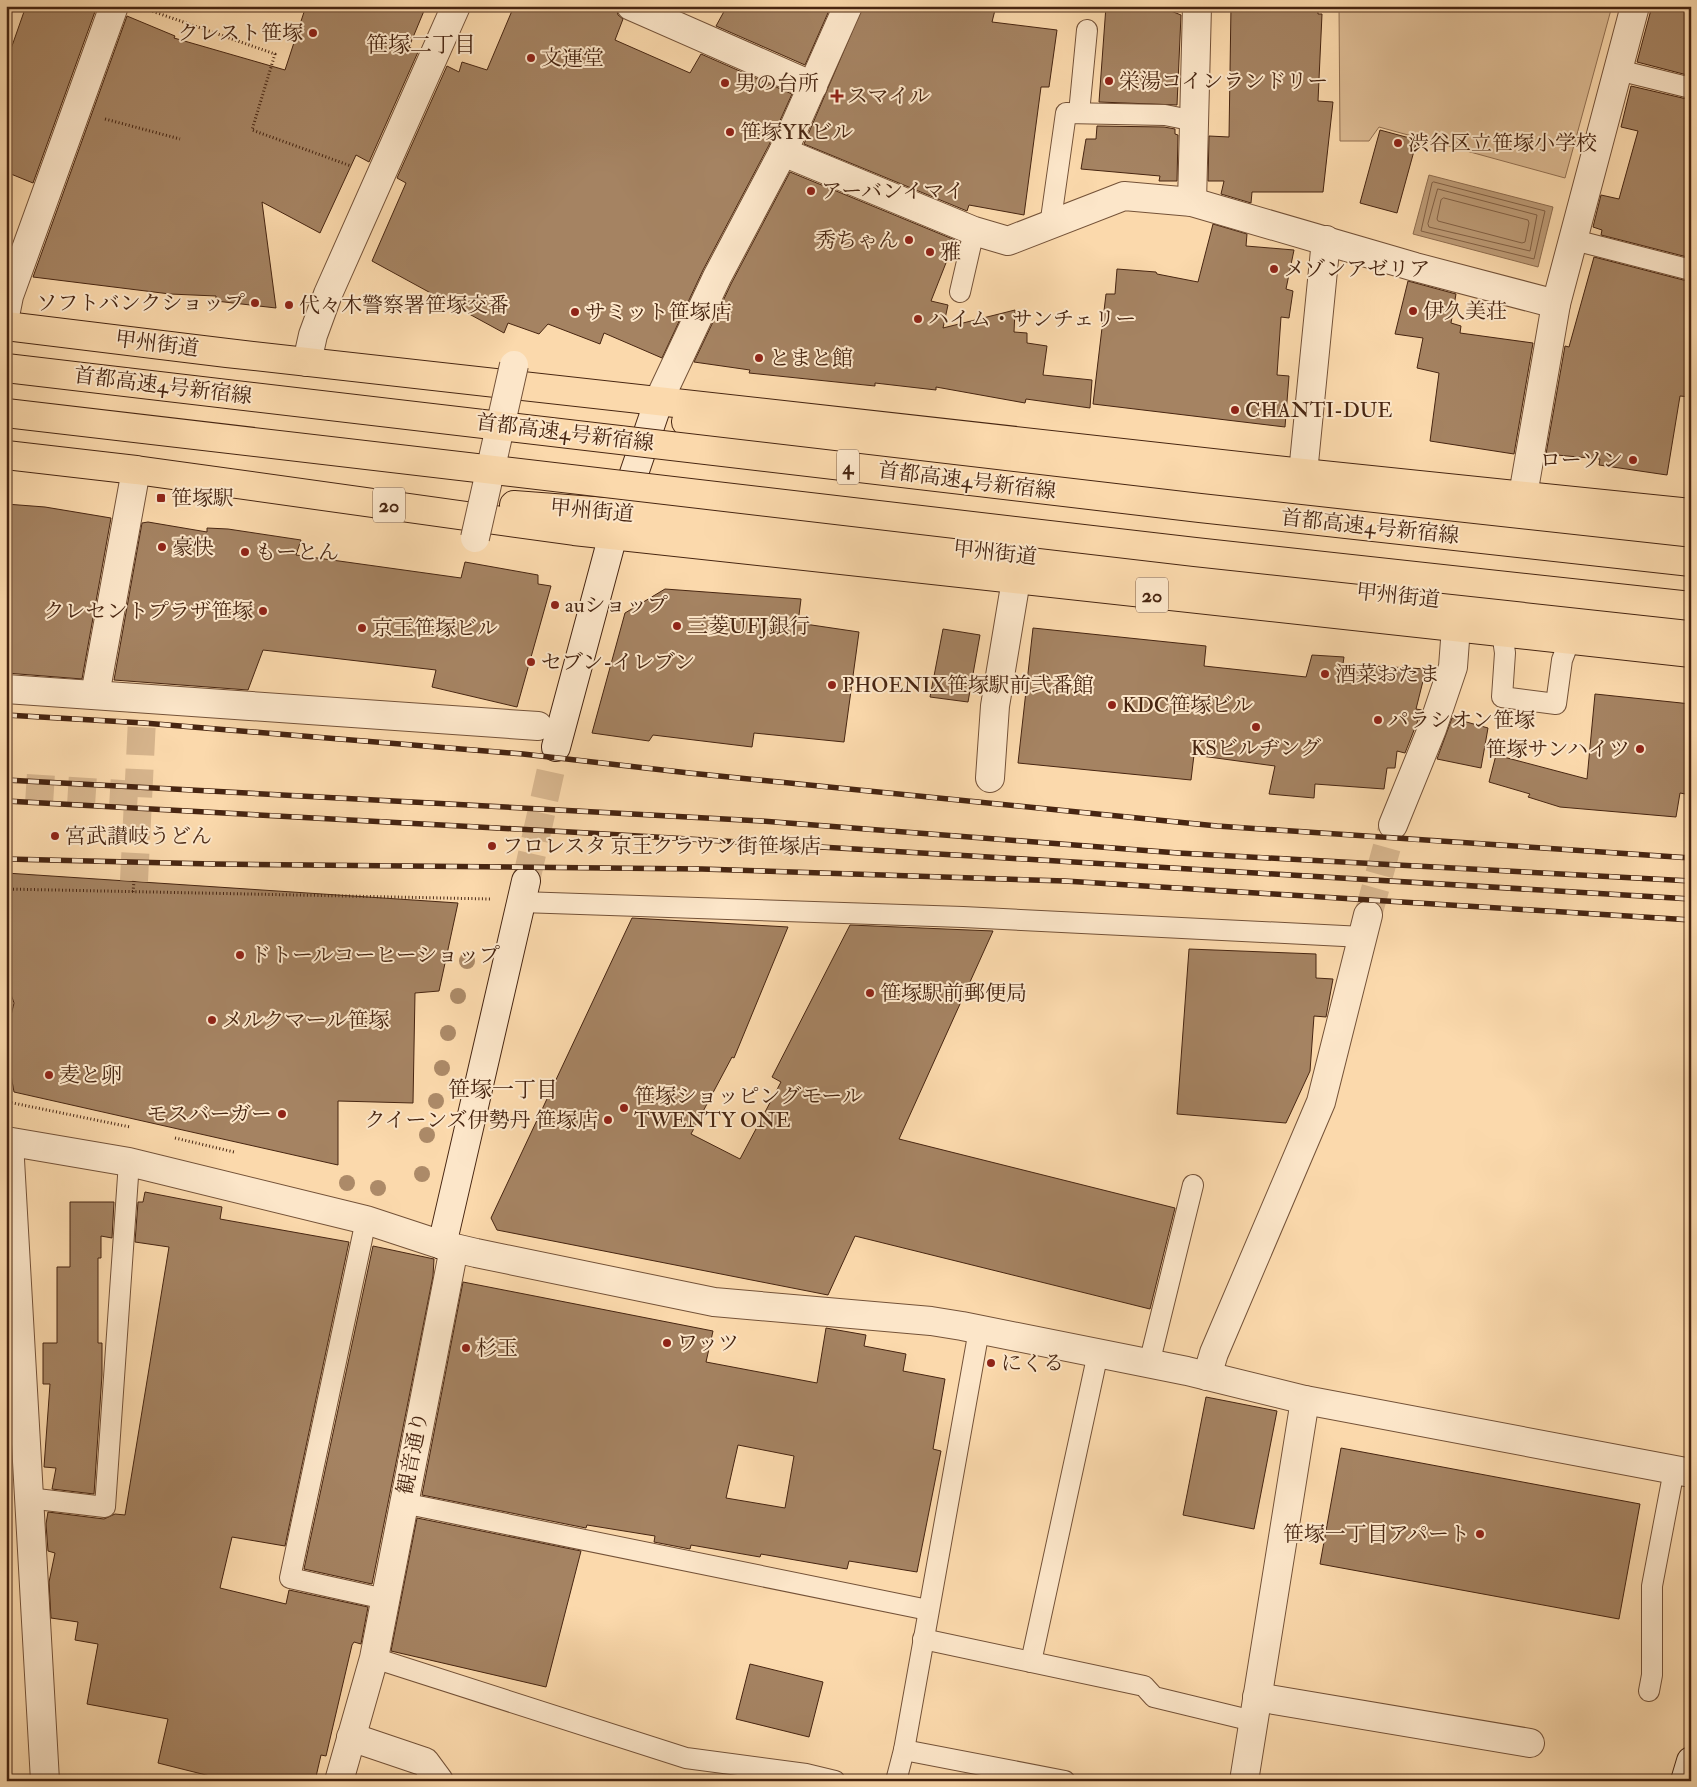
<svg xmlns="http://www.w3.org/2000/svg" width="1697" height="1787" viewBox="0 0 1697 1787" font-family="'IM FELL Double Pica','Noto Serif JP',serif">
<rect width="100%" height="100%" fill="#fbd9ac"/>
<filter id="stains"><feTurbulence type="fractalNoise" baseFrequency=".004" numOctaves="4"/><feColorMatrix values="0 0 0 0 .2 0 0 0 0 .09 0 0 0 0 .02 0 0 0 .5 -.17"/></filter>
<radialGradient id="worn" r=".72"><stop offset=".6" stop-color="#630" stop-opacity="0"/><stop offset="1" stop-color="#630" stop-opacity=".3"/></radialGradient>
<!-- green -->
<path fill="#dcba92" stroke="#927052" d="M1339,6H1612L1565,178L1379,127L1369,141H1340Z"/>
<!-- water -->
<path fill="#be9c77" stroke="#8e6c4e" d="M1429,175L1553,207L1538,267L1413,234Z"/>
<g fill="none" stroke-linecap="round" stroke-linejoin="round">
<!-- shore -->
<g stroke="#826044" stroke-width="1">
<path d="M1434,182L1545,211L1534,259L1421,231L1432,183Z"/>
<path d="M1438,189L1537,215L1530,251L1429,227L1428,224Z"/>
<path d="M1444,198L1528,220L1529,223L1525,242L1522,243L1438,221L1437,219L1441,200Z"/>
</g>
</g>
<!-- building -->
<g fill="#a58362" stroke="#472511" fill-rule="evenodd">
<path d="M26,6H97L33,183L6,172V63Z"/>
<path d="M306,6H426L409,47L418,52L369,162L356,155L320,233L262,202L276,308L216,301V296L170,294L33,277L127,16L175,36L174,38L285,70Z"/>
<path d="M514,6H616L618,15L623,19L615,40L690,73L701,54L792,94L769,145L703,270L662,358L604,333L600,344L548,324L539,334L508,323L504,333L372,261L406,183L397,178L447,66L459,72L462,62L487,70Z"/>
<path d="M727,6H831L805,65L716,26Z"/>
<path d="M863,6H996L992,22L1057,30L1049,87H1041L1024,215L969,205L967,211L804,144Z"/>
<path d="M1106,6H1171V11L1181,15L1177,105L1099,102Z"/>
<path d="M1231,6H1318V14H1322L1318,101L1333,102L1323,192H1252L1251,203L1221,194L1224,181H1208L1209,136L1229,137Z"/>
<path d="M1652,6H1691V76L1637,62Z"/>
<path d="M1631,86L1691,100V258L1601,235L1602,230L1593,227L1601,195L1619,199L1638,131L1621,127Z"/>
<path d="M1097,126L1164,127L1175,129V134L1178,135L1177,181H1159L1160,176L1081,169L1086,139H1096Z"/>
<path d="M1380,130L1417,140L1397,213L1360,203Z"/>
<path d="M790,172L955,240L931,301L948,305L943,328L1015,310L1014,332L1027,333V343L1047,346L1043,375L1092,380L1090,408L1026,399L1025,403L936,387V390L875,383V386L749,373L750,370L694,362L731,284Z"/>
<path d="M1213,224L1247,234L1246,246L1294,250L1286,289L1293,291L1289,318L1281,317L1277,375L1289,376L1285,427L1093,404L1106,294H1115L1117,269L1156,272L1157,274L1198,282Z"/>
<path d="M1594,257L1691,282V397L1680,396L1667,475L1599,465L1600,459L1546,454L1565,346L1569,347Z"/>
<path d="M1408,281L1456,294L1451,323L1461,326L1460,333L1533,343L1514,454L1430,441L1439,373L1417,368L1423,338L1395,334Z"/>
<path d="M6,504L45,507L111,518L82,679L6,673Z"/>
<path d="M148,522L207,532V528L228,529L301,540L296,555L461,578L465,562L538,575V584L551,586L517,707L432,687L436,670L263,650L248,690L114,680L142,523Z"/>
<path d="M665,589L801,599L798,623L859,632L844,742L754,733L752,747L653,735L649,741L592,733L625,613Z"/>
<path d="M1033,628L1206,646L1204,666L1306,677L1312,655L1344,657L1343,664L1426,669L1416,709L1422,710L1405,753L1397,751L1395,768H1387L1384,789L1315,784L1314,798L1269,794L1275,766L1194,755L1191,780L1018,763Z"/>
<path d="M943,629L980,635L968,702L930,697Z"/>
<path d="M1595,694L1691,704V795L1680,793L1676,817L1560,807L1528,797L1530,794L1489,782L1496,755L1587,779Z"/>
<path d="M1452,718L1488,728L1481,768L1437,759Z"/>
<path d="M6,873L458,903L439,991L415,993L413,1103L338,1101V1165L14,1092L6,1047V1036L14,1003L6,980Z"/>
<path d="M632,918L788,927L734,1058L732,1057L691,1134L740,1159L781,1082L772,1077L850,925L993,931L899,1139L1175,1208L1150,1309L855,1236L828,1295L497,1230L491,1218Z"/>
<path d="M1189,949L1316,954V978L1333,979L1326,1017L1314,1016L1310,1071L1286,1123L1177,1114Z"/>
<path d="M145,1192L222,1207L220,1219L349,1242L285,1546L232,1537L220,1588L286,1604L289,1590L368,1607L361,1644L354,1642L352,1645L326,1756L321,1755L315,1781H230L158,1763L168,1719L87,1704L98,1644L75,1640L78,1622L51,1618L49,1582L55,1553L48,1551L46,1524L48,1512L104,1519L115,1514L125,1515L169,1247L135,1242L138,1202H143Z"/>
<path d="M70,1202H114L112,1238L101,1236V1258H98V1343H102V1375L94,1494L52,1489L56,1468L44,1467L50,1384H43V1343H57V1267H70Z"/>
<path d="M373,1246L434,1259L433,1276L372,1584L304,1569Z"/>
<path d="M463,1282L713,1331L706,1362L817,1383L826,1328L866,1335L864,1346L906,1354L903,1371L945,1379L933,1449L941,1451L917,1572L849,1561L847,1569L761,1554L760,1557L691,1545L690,1549L654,1542L655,1536L587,1525L586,1528L422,1495ZM738,1445L794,1456L785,1508L726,1498Z"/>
<path d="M1206,1397L1277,1411L1254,1529L1183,1515Z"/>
<path d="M1341,1448L1640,1504L1619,1619L1320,1564Z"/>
<path d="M417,1518L581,1551L546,1687L391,1651Z"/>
<path d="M750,1664L823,1682L809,1737L736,1719Z"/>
</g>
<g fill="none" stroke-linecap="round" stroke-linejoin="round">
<!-- street-tunnel -->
<g stroke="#d7b58d" stroke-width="28" stroke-dasharray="28 14" stroke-linecap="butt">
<path d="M26,788L138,795"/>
<path d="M134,881L143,699"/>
<path d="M1368,915L1393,825"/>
</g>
<!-- secondary-tunnel -->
<path stroke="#d7b58d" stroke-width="28" stroke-dasharray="28 14" stroke-linecap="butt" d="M526,881L556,747"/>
<defs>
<g id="lane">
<path d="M1618,70L1691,88"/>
<path d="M1079,113L1087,30"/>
<path d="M1050,226L1066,113L1165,115L1195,121"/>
<path d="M1574,240L1691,270"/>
<path d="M960,292L974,231"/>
<path d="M1502,632L1505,653L1502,697L1556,704L1562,660L1570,639"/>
<path d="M521,902L963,917L1363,937"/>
<path d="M366,1220L290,1578L385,1599"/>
<path d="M1149,1364L1193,1185"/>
<path d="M28,1498L105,1507L129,1162"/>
<path d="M403,1503L928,1610"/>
<path d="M923,1639L1144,1686L1154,1697L1253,1721"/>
<path d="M374,1658L686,1758L806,1774L835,1781"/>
<path d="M1031,1662L1098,1353"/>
<path d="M1649,1691L1652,1675V1586L1674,1470"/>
<path d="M904,1750L1065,1781"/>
<path d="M896,1781L904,1750L979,1330"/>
</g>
<g id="street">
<path d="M631,6L813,86"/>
<path d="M783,152L974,231L1008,241L1124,196L1192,202L1415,267L1556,304"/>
<path d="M1192,202L1197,6"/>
<path d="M6,311L9,296L114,6"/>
<path d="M307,362L313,335L328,294L456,6"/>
<path d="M659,400L717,277L783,152L848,6"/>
<path d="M1303,473L1326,240"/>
<path d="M1523,495L1556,304L1635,6"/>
<path d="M6,689L538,726"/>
<path d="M95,695L136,470"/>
<path d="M990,778L995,706L1016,580"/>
<path d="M1393,825L1432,729L1453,667L1456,627"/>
<path d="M6,1141L129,1162L366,1220L442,1245L476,1253L714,1302L931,1321L962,1326L1187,1371L1305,1400L1691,1473"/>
<path d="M9,1142L45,1781"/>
<path d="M1207,1376L1214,1353L1321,1102L1368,915"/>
<path d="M1257,1697L1530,1743"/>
<path d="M351,1737L425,1762L439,1781"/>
<path d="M339,1781L374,1658L454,1248"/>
<path d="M1244,1781L1305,1400"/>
</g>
<g id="secondary">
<path d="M556,747L613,535L659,400"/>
<path d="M442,1245L526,881"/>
<path d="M1685,1781L1691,1761"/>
</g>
<g id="highway">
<path d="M6,326L227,353L1303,473L1691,513"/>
<path d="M686,422L1203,483L1691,536"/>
<path d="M6,455L136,470L574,531L1691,653"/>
<path d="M514,505L620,513L1691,628"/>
</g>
</defs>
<!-- lane casing -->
<use href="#lane" stroke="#745238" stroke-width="22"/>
<!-- street casing -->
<use href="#street" stroke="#745238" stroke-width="30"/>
<!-- secondary casing -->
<use href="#secondary" stroke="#472511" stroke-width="30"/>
<!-- highway casing -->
<use href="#highway" stroke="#472511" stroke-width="30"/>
<!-- path -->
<g stroke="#472511" stroke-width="3" stroke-dasharray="1 2.5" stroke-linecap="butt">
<path d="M146,9L275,54L252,130L351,166"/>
<path d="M105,119L180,139"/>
<path d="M6,889L491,899"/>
<path d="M133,892L134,881"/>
<path d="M6,1098L8,1111"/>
<path d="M8,1102L130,1127"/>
<path d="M175,1138L234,1152"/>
</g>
<!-- lane -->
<use href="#lane" stroke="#fce6c9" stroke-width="20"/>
<!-- street -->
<use href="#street" stroke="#fce6c9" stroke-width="28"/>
<!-- secondary -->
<use href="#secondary" stroke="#fce6c9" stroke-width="28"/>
<!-- highway -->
<use href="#highway" stroke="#fbd9ac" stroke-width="28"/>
<defs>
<g id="rail">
<path d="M6,715L144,723L523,754L689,773L1217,826L1691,858"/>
<path d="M6,780L761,821L1178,853L1691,881"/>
<path d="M6,801L588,833L1691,899"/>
<path d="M6,859L213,864L702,869L1065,881L1691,920"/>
</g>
</defs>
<!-- rail casing -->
<use href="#rail" stroke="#472511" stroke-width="5.5"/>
<!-- rail -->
<use href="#rail" stroke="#fce6c9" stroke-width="4" stroke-dasharray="11" stroke-linecap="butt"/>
<defs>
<path id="street-bridge" d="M475,538L514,365"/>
<g id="highway-bridge">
<path d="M6,368L1200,508L1691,562"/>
<path d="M6,413L1195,552L1691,606"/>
</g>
</defs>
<!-- street-bridge casing -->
<use href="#street-bridge" stroke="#745238" stroke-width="30" stroke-linecap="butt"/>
<!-- highway-bridge casing -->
<use href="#highway-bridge" stroke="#472511" stroke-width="30" stroke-linecap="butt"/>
<!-- street-bridge -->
<use href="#street-bridge" stroke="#fce6c9" stroke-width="28"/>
<!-- highway-bridge -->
<use href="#highway-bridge" stroke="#fbd9ac" stroke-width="28"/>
</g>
<!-- trees -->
<g fill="#ac8a68">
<circle cx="467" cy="961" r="8"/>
<circle cx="458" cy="996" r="8"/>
<circle cx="448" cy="1033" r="8"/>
<circle cx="442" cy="1068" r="8"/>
<circle cx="436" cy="1101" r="8"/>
<circle cx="427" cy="1135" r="8"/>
<circle cx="422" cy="1174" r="8"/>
<circle cx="347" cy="1183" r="8"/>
<circle cx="378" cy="1188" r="8"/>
</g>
<!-- markers -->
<g fill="#8f2418" stroke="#fce6c9" stroke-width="2">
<circle cx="313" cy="33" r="5"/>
<circle cx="531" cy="58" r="5"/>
<circle cx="1109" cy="81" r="5"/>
<circle cx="725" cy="83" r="5"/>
<path d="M834.5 88.5h5v5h5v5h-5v5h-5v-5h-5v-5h5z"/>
<circle cx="730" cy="132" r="5"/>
<circle cx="1398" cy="143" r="5"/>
<circle cx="811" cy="191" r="5"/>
<circle cx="909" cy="240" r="5"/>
<circle cx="930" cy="252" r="5"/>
<circle cx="1274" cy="269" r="5"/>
<circle cx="255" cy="303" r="5"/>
<circle cx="289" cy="305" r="5"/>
<circle cx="1413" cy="311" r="5"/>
<circle cx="575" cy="312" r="5"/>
<circle cx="918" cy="319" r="5"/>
<circle cx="759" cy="358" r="5"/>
<circle cx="1235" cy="410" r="5"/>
<circle cx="1633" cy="460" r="5"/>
<rect x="156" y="493" width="10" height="10" rx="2.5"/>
<circle cx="162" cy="547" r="5"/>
<circle cx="245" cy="552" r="5"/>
<circle cx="555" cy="605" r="5"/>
<circle cx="263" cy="611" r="5"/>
<circle cx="677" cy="626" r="5"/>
<circle cx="362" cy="628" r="5"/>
<circle cx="531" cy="662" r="5"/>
<circle cx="1325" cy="674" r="5"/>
<circle cx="832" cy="685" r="5"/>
<circle cx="1112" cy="705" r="5"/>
<circle cx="1378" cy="720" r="5"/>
<circle cx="1256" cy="727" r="5"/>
<circle cx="1640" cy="749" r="5"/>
<circle cx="55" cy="836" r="5"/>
<circle cx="492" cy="846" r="5"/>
<circle cx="240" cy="955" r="5"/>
<circle cx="870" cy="993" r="5"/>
<circle cx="212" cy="1020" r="5"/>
<circle cx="49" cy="1075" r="5"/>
<circle cx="624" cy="1108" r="5"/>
<circle cx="282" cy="1114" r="5"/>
<circle cx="608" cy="1120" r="5"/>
<circle cx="667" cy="1343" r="5"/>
<circle cx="466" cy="1348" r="5"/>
<circle cx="991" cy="1363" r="5"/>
<circle cx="1480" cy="1534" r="5"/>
</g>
<g text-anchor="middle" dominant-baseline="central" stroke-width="4" stroke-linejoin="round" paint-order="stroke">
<!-- shield labels -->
<g fill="#fce6c9" stroke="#7d5f48" stroke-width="1">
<rect x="837" y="449.5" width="22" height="35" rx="4"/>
<rect x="373" y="487.5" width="32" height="35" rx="4"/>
<rect x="1136" y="577.5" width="32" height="35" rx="4"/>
</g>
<g font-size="20" font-weight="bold" fill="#472511">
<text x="848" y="467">4</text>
<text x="389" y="505">20</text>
<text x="1152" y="595">20</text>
</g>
<!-- poi labels -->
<g font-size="21" fill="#472511" stroke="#fce6c9" text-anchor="start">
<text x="303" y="33" text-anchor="end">クレスト笹塚</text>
<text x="541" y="58">文運堂</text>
<text x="1119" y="81">栄湯コインランドリー</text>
<text x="735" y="83">男の台所</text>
<text x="847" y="96">スマイル</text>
<text x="740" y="132">笹塚YKビル</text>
<text x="1408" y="143">渋谷区立笹塚小学校</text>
<text x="821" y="191">アーバンイマイ</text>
<text x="899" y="240" text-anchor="end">秀ちゃん</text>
<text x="940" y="252">雅</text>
<text x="1284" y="269">メゾンアゼリア</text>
<text x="245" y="303" text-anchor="end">ソフトバンクショップ</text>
<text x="299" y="305">代々木警察署笹塚交番</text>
<text x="1423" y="311">伊久美荘</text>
<text x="585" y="312">サミット笹塚店</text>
<text x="928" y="319">ハイム・サンチェリー</text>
<text x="769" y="358">とまと館</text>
<text x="1245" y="410">CHANTI-DUE</text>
<text x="1623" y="460" text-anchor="end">ローソン</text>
<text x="171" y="498">笹塚駅</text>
<text x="172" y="547">豪快</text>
<text x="255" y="552">もーとん</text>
<text x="565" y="605">auショップ</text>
<text x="253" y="611" text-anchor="end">クレセントプラザ笹塚</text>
<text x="687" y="626">三菱UFJ銀行</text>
<text x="372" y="628">京王笹塚ビル</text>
<text x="541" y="662">セブン-イレブン</text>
<text x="1335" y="674">酒菜おたま</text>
<text x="842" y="685">PHOENIX笹塚駅前弐番館</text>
<text x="1122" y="705">KDC笹塚ビル</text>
<text x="1388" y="720">パラシオン笹塚</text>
<text x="1256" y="748" text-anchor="middle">KSビルヂング</text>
<text x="1630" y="749" text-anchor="end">笹塚サンハイツ</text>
<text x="65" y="836">宮武讃岐うどん</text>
<text x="502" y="846">フロレスタ 京王クラウン街笹塚店</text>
<text x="250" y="955">ドトールコーヒーショップ</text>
<text x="880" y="993">笹塚駅前郵便局</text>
<text x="222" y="1020">メルクマール笹塚</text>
<text x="59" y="1075">麦と卵</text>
<text x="634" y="1096">笹塚ショッピングモール<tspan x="634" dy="24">TWENTY ONE</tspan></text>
<text x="272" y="1114" text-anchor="end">モスバーガー</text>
<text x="598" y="1120" text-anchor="end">クイーンズ伊勢丹 笹塚店</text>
<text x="677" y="1343">ワッツ</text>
<text x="476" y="1348">杉玉</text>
<text x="1001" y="1363">にくる</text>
<text x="1470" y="1534" text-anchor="end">笹塚一丁目アパート</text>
</g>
<!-- street labels -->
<g font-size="21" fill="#472511" stroke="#fce6c9">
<text transform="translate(157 344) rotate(7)">甲州街道</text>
<text transform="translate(163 386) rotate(7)">首都高速4号新宿線</text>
<text transform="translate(565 433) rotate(7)">首都高速4号新宿線</text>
<text transform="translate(967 481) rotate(7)">首都高速4号新宿線</text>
<text transform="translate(592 511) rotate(5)">甲州街道</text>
<text transform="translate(1370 527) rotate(6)">首都高速4号新宿線</text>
<text transform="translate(995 553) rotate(6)">甲州街道</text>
<text transform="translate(1398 596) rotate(6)">甲州街道</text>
<text transform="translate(413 1453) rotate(-79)">観音通り</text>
</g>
<!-- neighbourhood labels -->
<g font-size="22" fill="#472511" stroke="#fce6c9">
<text x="421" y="45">笹塚二丁目</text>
<text x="503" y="1090">笹塚一丁目</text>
</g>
</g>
<!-- margin -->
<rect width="1697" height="1787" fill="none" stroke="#fbd9ac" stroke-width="25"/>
<rect x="8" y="8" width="1682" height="1772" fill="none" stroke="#472511" stroke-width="2.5"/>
<rect x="12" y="12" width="1672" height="1762" fill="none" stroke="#472511"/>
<rect width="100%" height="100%" filter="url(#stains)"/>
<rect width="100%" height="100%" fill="url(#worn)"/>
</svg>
